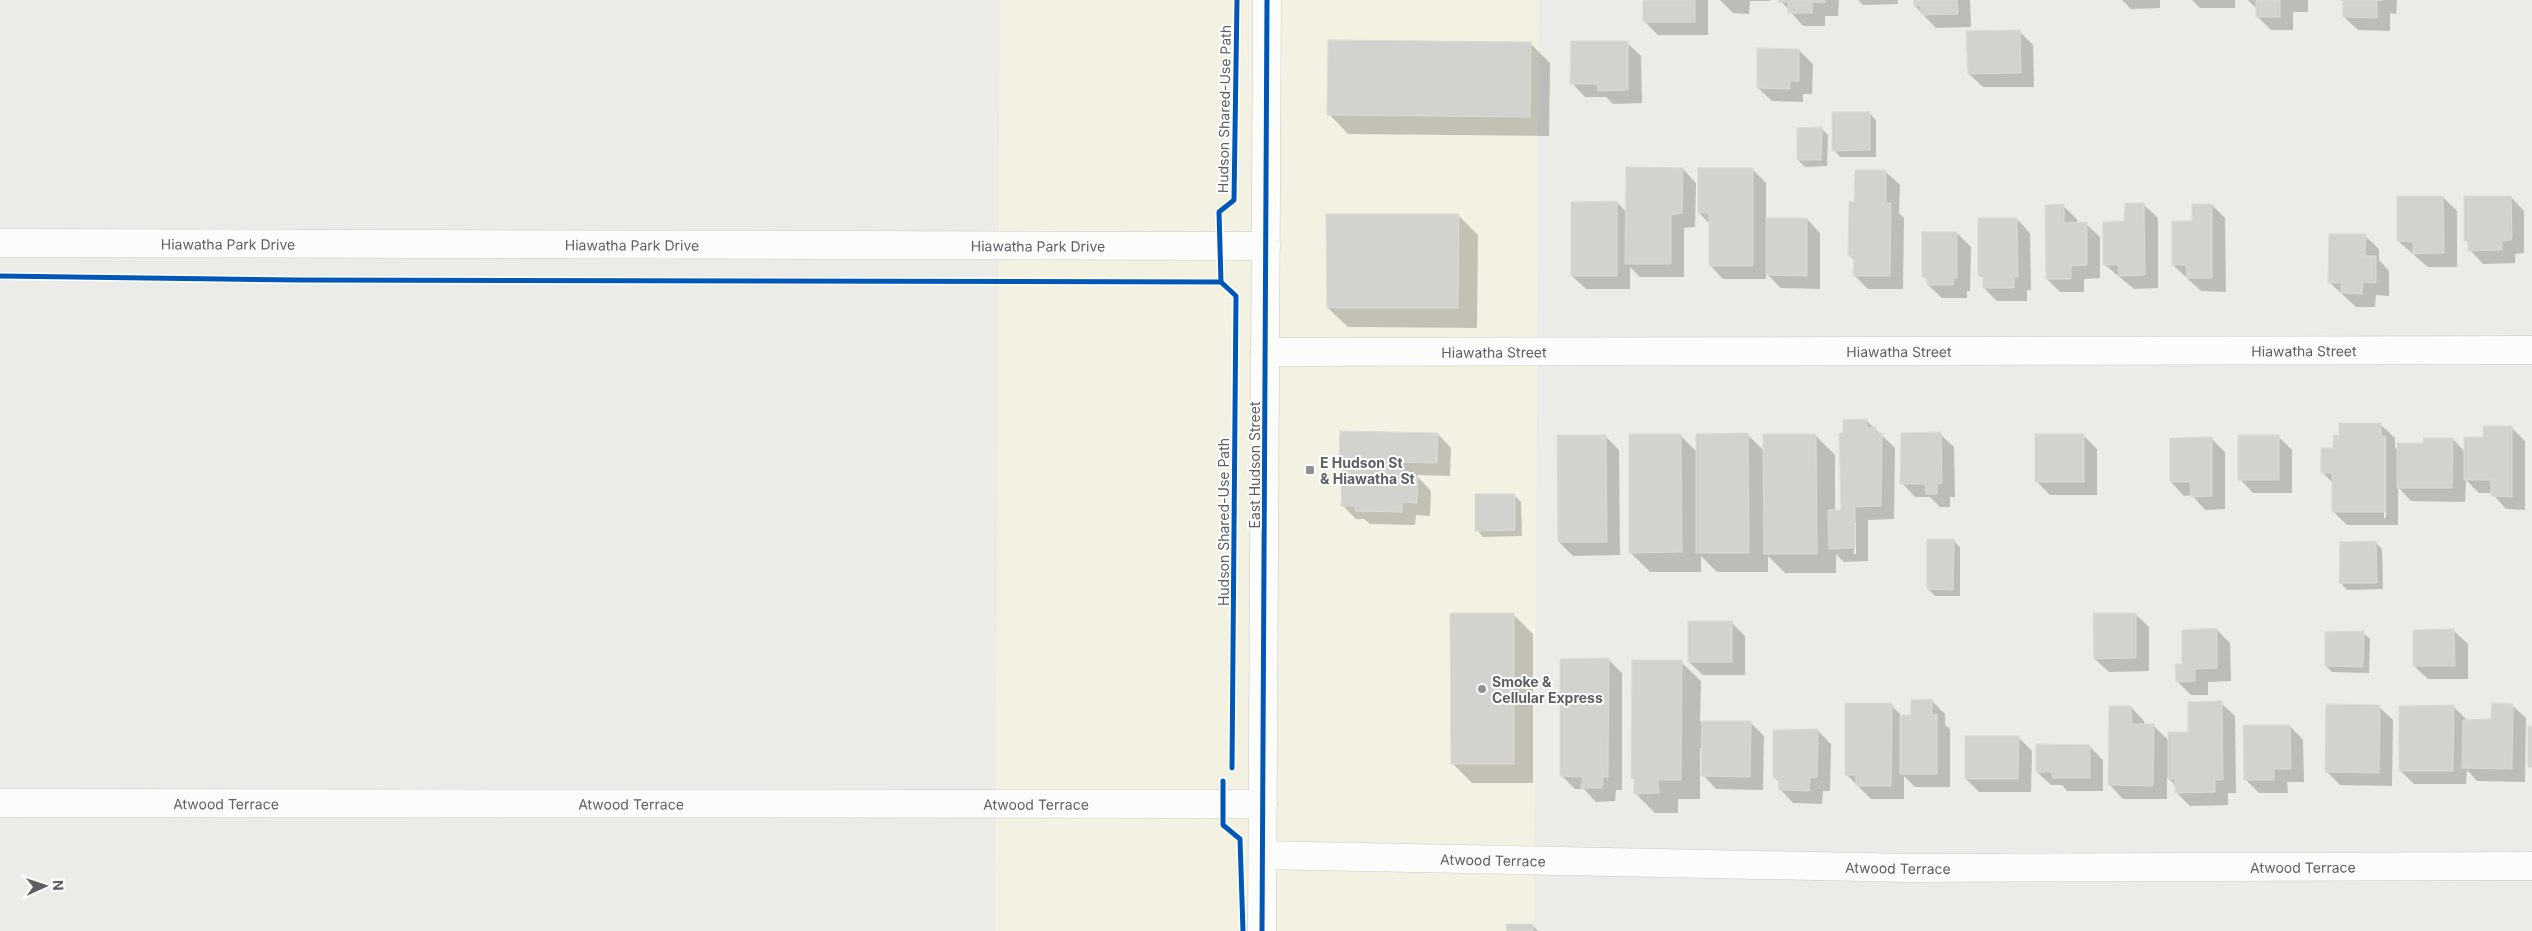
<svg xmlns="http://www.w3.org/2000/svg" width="2532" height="931" viewBox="0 0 2532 931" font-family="Inter,sans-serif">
<rect width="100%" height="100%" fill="#ebebe7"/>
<!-- commercial -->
<path fill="#f3f2e2" d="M1000,0H1539L1534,931H995Z"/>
<!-- shadow -->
<g fill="#0003" fill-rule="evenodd">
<path d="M1645,0H1708V35H1658L1645,22Z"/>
<path d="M1720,0H1771L1770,1H1750L1749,14L1733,13Z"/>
<path d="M1780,0H1839L1838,16H1825V26H1803Z"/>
<path d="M1858,0H1898V4L1863,5Z"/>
<path d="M1915,0H1970L1971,27L1936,28L1915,6Z"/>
<path d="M2122,0H2160V8L2131,9Z"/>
<path d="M2192,0H2235V8H2200Z"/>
<path d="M2248,0H2308V12H2293V30H2271L2257,16V9Z"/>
<path d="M2341,0H2397L2396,14L2390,13V31L2358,30L2344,17V3Z"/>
<path d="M2020,32L2033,45L2034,87H1983L1969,74Z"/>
<path d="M1627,43L1641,56L1642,103L1613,104L1606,97H1585L1572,83Z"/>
<path d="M1531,44L1550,63L1549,136L1348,134L1329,114Z"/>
<path d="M1799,50L1813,64L1812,94H1803V102L1772,101L1758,88Z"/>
<path d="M1869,113L1876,120V157H1840L1834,150Z"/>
<path d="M1821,128L1828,135L1827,166L1805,167L1798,160Z"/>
<path d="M1683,169L1696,183L1695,227L1684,228V277H1640L1630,267V289H1586L1572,276L1617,202L1627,213Z"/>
<path d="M1753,170L1766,183V219H1807L1820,233V289L1781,288L1766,273V279H1723L1710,265V224L1699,213Z"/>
<path d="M1886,172L1900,185L1899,213L1904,218L1903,289H1868L1854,275L1855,261L1850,256L1855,203Z"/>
<path d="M2443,197L2457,211V267H2428L2398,241Z"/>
<path d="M2511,197L2524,211V253L2515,254V263L2483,264L2470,250L2469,244L2466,240Z"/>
<path d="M2144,205L2158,218V288L2134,289L2105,265L2126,222Z"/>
<path d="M2212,205L2225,218L2226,292L2201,291L2173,265L2193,223Z"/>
<path d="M2063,206L2077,219V224H2086L2100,237V278L2084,279V292H2060L2047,279Z"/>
<path d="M1458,215L1478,235L1477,328L1348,327L1328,308Z"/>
<path d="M2017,219L2030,233L2031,290H2027V301H1997L1984,288V279L1979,275Z"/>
<path d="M1957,233L1971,247L1970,291H1967V298H1942L1928,285V281L1923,276Z"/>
<path d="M2365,236L2379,249V260L2389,271V296L2376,295L2375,307H2356L2329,282Z"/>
<path d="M1866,420L1895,448L1894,519L1868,520V561L1844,562L1836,554V573H1785L1768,556V572H1717L1701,556V572H1650L1631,553L1680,435L1697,452L1748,435L1764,451L1815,435L1835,455V511H1842L1844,434ZM1854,523H1856V554H1854Z"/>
<path d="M2381,425L2395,438V447L2398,451L2453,439L2465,452L2484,438L2511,427L2525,441V510L2506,509L2492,493H2479L2466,480L2465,502L2411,501L2398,487V525H2347L2333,511V483L2322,472L2340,437ZM2384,436L2386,439V518H2384Z"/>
<path d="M1438,434L1451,448L1450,476L1416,475L1431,491L1430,516L1416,515L1415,525L1370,524L1364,519H1356L1342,505L1349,469L1341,461Z"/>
<path d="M1940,434L1954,447L1955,497H1950V507H1940L1930,497H1915L1902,483Z"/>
<path d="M2083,435L2097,449V495H2050L2037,482Z"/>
<path d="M1605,436L1619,450L1620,555L1573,556L1559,542Z"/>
<path d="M2279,437L2292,450V493H2253L2240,479Z"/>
<path d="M2211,438L2225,452V509L2205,510L2192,495L2184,496L2171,482Z"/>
<path d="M1514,495L1521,502L1522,536L1483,537L1477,530Z"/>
<path d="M1953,540L1960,547V596H1935L1928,589Z"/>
<path d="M2375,542L2382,549L2383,589L2347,590L2341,583Z"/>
<path d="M1513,614L1533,634V783H1472L1452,763Z"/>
<path d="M2135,614L2149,627V671L2109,672L2095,659Z"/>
<path d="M1732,623L1745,636V675H1703L1689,662Z"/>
<path d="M2216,629L2230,643L2231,681L2208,682V695H2191L2177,681L2183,665Z"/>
<path d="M2454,631L2468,644V679H2428L2414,666Z"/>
<path d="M2363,633L2370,639L2369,673L2332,672L2326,666Z"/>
<path d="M1608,659L1622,673V790H1616L1615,801L1596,802L1584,789H1575L1562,776Z"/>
<path d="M1681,662L1701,681L1700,722H1750L1764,736L1763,790L1716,789L1703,775V748H1700V799H1678V813H1655L1635,793Z"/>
<path d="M1932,701L1945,714V725L1950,729V787H1915L1904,776V799H1871L1846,774L1891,705L1902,716H1913Z"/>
<path d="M2221,703L2235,716L2236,793H2228V805L2190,806L2176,792V786L2167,777V799H2123L2110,785L2131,707L2144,721L2145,725H2153L2169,741L2189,733Z"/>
<path d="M2512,705L2526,718L2525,782L2477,781L2467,770L2466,784H2414L2400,770L2454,707L2468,721L2492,720Z"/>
<path d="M2379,707L2393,720L2392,786L2340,785L2326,771Z"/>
<path d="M2290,726L2303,740L2304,782H2287L2288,793H2259L2246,780Z"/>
<path d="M1817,730L1831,744L1830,791H1823L1822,804L1793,803L1780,789V783L1774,777Z"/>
<path d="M2018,737L2032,751L2031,792H1979L1966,779Z"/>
<path d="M2089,746L2103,760V791H2067L2062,785H2051L2037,772Z"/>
<path d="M1532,925L1538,931H1508Z"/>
</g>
<!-- building -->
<g fill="#d2d2cf" stroke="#dadad6">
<rect x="1643" y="0" width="52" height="22"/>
<path d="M1778,0H1825V3L1812,2V13H1788V2H1778Z"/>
<path d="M1914,0H1957L1958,14L1921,15V6H1914Z"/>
<rect x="2256" y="0" width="24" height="17"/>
<path d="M2343,0H2383H2377V18L2343,17Z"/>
<path d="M2020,30L2021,73L1968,74L1966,31Z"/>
<path d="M1328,40L1531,42L1530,117L1327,115Z"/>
<path d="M1571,41H1628V90L1598,91L1597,84H1570Z"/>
<path d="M1757,48L1799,49V81H1790V89L1757,88Z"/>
<path d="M1832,112H1870V150L1832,151Z"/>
<path d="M1822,127L1821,160H1797V128Z"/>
<path d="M1626,167L1683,168L1682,213L1671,215V264H1625Z"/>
<path d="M1698,168H1753V266H1709V213H1698Z"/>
<path d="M1855,170H1886V203H1891L1890,276H1853L1854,256H1848L1849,201L1854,202Z"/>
<path d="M2397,196H2443L2444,253L2413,254V242L2397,241Z"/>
<path d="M2464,196H2511L2512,238L2511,240L2502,241V250L2468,251V240L2464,241Z"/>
<path d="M1617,201V276H1571V202Z"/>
<path d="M2125,203H2144L2145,275L2119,276L2118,265H2103V222L2124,221Z"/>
<path d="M2064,204V223L2087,222V265L2071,266V279H2046L2045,205Z"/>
<path d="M2192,204H2212V278H2187L2186,265H2172V221H2192Z"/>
<path d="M1326,214H1459L1458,308H1327Z"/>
<path d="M1766,218H1807V276L1766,275Z"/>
<path d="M1978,218H2017L2018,277H2014V288H1983V275H1978Z"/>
<path d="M1922,232H1957V278H1954L1953,285H1927V277H1922Z"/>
<path d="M2329,234H2366L2365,256H2376V283L2363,282L2362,294L2341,293V283H2328Z"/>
<path d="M1867,419V428L1876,427V433H1882L1881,506L1855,507V548L1829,549L1828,510H1841L1839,433H1843V420Z"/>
<path d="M2339,423H2381V436H2385V512H2332V473H2321V448H2333V435L2339,436Z"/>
<path d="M2483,426H2512V497L2491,496V480H2464V437H2483Z"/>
<path d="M1340,431L1438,433L1437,463L1339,461Z"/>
<path d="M1941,432L1942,483L1937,484V494H1926L1925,484H1900L1901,433Z"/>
<path d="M1748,433L1749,553H1696V434Z"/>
<path d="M1629,434H1681L1682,552L1629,553Z"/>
<path d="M1763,434H1816L1817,554H1764Z"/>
<rect x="2035" y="434" width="49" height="48"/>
<path d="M1557,435H1606L1607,542H1558Z"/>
<rect x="2238" y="435" width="41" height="45"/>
<path d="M2212,437V496L2191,497L2190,482H2170V438Z"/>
<path d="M2423,438H2453L2452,488H2397V443H2424Z"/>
<path d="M1354,464L1404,466L1403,475L1418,476L1417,503L1402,502V512L1355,511V506H1341L1342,468H1354Z"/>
<path d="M1475,494H1515V530L1475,531Z"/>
<path d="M1927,539H1954L1953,590L1927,589Z"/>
<path d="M2376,541L2377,583H2339L2340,542Z"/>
<path d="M1450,613H1514V764H1451Z"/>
<path d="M2093,613H2136V658L2094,659Z"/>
<rect x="1688" y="621" width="44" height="41"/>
<path d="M2217,628V668L2195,669V681L2176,682L2175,664H2182V630Z"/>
<path d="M2454,629L2455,666H2413V630Z"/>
<path d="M2364,631L2363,667L2325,666V632Z"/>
<path d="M1609,658L1608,777H1603L1602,788H1581L1583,777L1560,776V659Z"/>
<path d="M1632,660H1682L1681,780H1658L1659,793L1634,794V779L1631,778Z"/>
<path d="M1932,699V715L1937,714V774H1900V715H1911V700Z"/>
<path d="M2222,701L2223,780H2215V792L2175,793V779H2168V732H2188V702Z"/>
<path d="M1845,703H1892L1891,786H1856V775H1845Z"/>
<path d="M2492,703L2513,704L2512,769L2462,768L2463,720L2491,719Z"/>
<path d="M2326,704L2380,705L2379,773L2325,772Z"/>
<path d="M2454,705L2453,771H2399V706Z"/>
<path d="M2109,706H2131L2132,724H2154L2153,786L2108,785Z"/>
<path d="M1702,721H1751L1750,777L1701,776Z"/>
<path d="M2243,725H2290L2291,769H2274V780H2244Z"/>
<rect x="2528" y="726" width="4" height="41"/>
<path d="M1818,729L1817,777L1810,778L1809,791L1779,790L1778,778H1773V730Z"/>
<path d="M1965,736H2019L2018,779H1965Z"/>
<path d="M2036,744L2090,745V778H2053L2052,772H2036Z"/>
<path d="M1506,924H1533V931H1507Z"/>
</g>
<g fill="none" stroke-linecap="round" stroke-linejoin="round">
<defs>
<g id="street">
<path id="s1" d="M0,243L1266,246"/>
<path id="s2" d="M1265,352L2532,350"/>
<path id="s3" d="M0,803L1263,804"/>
<path id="s4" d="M1263,855L1910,868L2532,866"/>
</g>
<path id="secondary" d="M1262,931L1267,0"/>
</defs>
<!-- street casing -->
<use href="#street" stroke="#c9c9c9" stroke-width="29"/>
<!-- secondary casing -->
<use href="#secondary" stroke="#c7c8c7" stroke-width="29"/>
<!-- street -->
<use href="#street" stroke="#fcfcfb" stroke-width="28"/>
<!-- secondary -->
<use href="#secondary" stroke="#fcfcfb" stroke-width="28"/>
<defs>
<g id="cycleway">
<path d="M0,276L300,280L1221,282"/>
<path d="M1221,282L1236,296L1232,768"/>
<path d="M1221,282L1219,212L1234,200L1237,0"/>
<path d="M1223,781V825L1240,839L1243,931"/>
<path d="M1262,931L1267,0"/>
</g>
</defs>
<!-- cycleway casing -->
<use href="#cycleway" stroke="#fff" stroke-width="8"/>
<!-- cycleway -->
<use href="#cycleway" stroke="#0057b8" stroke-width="5"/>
</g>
<!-- markers -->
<g fill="#8f9091" stroke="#fff" stroke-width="2">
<rect x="1305" y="465" width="10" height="10" rx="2.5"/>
<circle cx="1482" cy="689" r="5"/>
</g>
<g text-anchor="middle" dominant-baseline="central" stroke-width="4" stroke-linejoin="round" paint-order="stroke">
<!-- street labels -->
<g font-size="14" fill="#5d5f63" stroke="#fff">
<text transform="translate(1224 109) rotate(-89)">Hudson Shared-Use Path</text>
<text stroke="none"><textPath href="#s1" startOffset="228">Hiawatha Park Drive</textPath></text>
<text stroke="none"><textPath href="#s1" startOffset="632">Hiawatha Park Drive</textPath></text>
<text stroke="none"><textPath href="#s1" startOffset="1038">Hiawatha Park Drive</textPath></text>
<text stroke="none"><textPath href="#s2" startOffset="634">Hiawatha Street</textPath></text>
<text stroke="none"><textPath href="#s2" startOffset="1039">Hiawatha Street</textPath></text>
<text stroke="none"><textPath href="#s2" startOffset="229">Hiawatha Street</textPath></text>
<text transform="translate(1254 465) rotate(-90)">East Hudson Street</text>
<text transform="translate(1223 522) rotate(-90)">Hudson Shared-Use Path</text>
<text stroke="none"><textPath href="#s3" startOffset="226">Atwood Terrace</textPath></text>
<text stroke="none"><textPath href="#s3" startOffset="631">Atwood Terrace</textPath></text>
<text stroke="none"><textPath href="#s3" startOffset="1036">Atwood Terrace</textPath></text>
<text stroke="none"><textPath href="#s4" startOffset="230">Atwood Terrace</textPath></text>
<text stroke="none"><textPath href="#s4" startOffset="635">Atwood Terrace</textPath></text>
<text stroke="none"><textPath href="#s4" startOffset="1040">Atwood Terrace</textPath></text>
</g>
<!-- poi labels -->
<g font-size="14" font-weight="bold" fill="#5d5f63" stroke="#fff" text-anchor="start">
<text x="1320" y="462">E Hudson St<tspan x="1320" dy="16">&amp; Hiawatha St</tspan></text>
<text x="1492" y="681">Smoke &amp;<tspan x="1492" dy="16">Cellular Express</tspan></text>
</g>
</g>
<!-- north arrow -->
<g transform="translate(45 886) rotate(87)" stroke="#ffffff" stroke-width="4" paint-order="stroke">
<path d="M0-4L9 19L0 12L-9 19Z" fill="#5d5f63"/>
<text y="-8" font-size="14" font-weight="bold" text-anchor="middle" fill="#5d5f63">N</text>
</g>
</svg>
